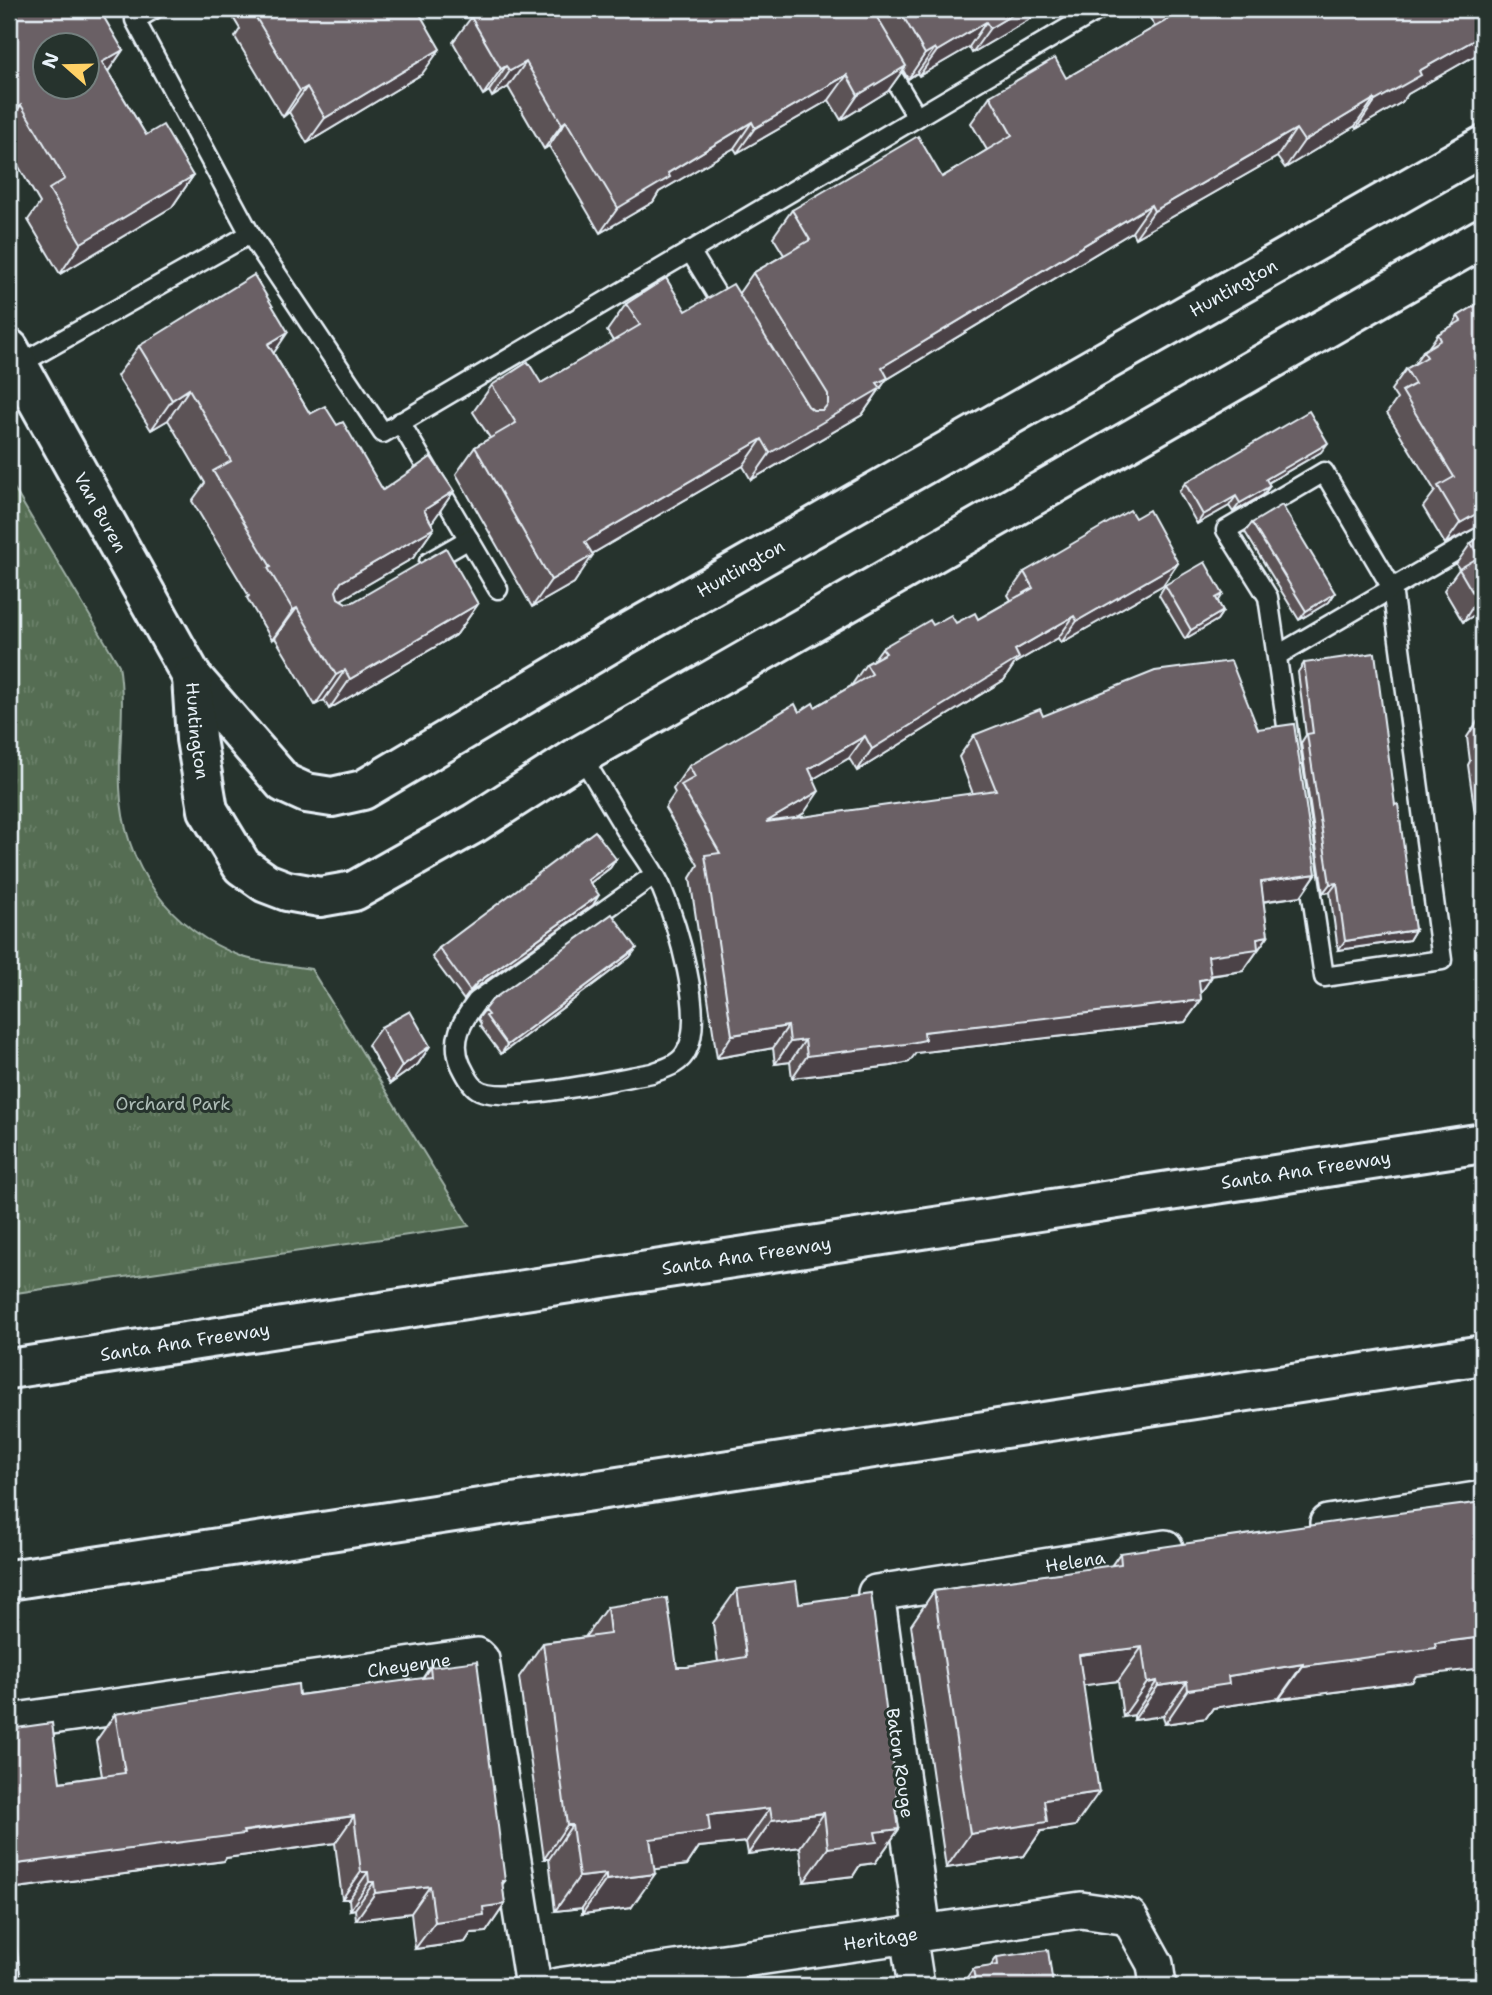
<svg xmlns="http://www.w3.org/2000/svg" width="1492" height="1995" viewBox="0 0 1492 1995" font-family="'Shantell Sans',sans-serif">
<defs>
<pattern id="grass-tufts" width="24" height="20" patternUnits="userSpaceOnUse" patternTransform="scale(1.75)"><rect width="24" height="20" fill="#546d52"/><path d="M3 7l-1-3M5 7V3M7 7l1-3M15 17l-1-3M17 17v-4M19 17l1-3" fill="none" stroke="#6d826c"/></pattern>
</defs>
<rect width="100%" height="100%" fill="#26332d"/>
<filter id="ink" filterUnits="userSpaceOnUse"><feTurbulence type="fractalNoise" baseFrequency=".0143" numOctaves="2"/><feDisplacementMap in="SourceGraphic" scale="14" xChannelSelector="R" yChannelSelector="G"/><feConvolveMatrix kernelMatrix="1 2 1 2 8 2 1 2 1" color-interpolation-filters="sRGB"/></filter>
<g filter="url(#ink)">
<!-- grass -->
<path fill="url(#grass-tufts)" stroke="#9eafa5" stroke-width="2" d="M9,480L119,665C126,706 118,746 120,787C123,866 170,930 243,957C264,964 290,965 311,969L469,1226L9,1294Z"/>
<g fill="none" stroke-linecap="round" stroke-linejoin="round">
<defs>
<g id="lane">
<path d="M154,9L135,20L250,234L383,433L1100,9"/>
<path d="M883,60L917,117"/>
<path d="M690,251L728,313"/>
<path d="M18,365L250,234"/>
<path d="M400,422L498,589"/>
<path d="M1324,472L1392,588L1442,960L1324,977L1268,597L1226,530Z"/>
<path d="M429,562L469,539"/>
<path d="M1278,655L1483,535"/>
<path d="M581,755C598,783 614,811 631,838C641,854 655,871 662,889C677,924 705,1015 687,1050C681,1064 666,1068 652,1073C620,1078 499,1107 476,1088C470,1084 464,1071 461,1065C450,1040 462,1021 477,1001L654,875"/>
</g>
<g id="street">
<path d="M1328,1523L1483,1499"/>
<path id="s1" d="M9,1722L477,1656L481,1660L533,1986"/>
<path id="s2" d="M923,1932L876,1593L1165,1548"/>
<path d="M908,1934L916,1986"/>
<path id="s3" d="M558,1986L1081,1910L1129,1917L1155,1964L1158,1986"/>
</g>
<g id="secondary">
<path id="s4" d="M9,349L192,677L284,783L306,793L332,797L363,790L619,638L1483,146"/>
<path id="s5" d="M192,677L196,739L208,810L242,866L266,883L287,891L320,897L354,891L475,823L581,755L1483,238"/>
</g>
<g id="highway">
<path id="s6" d="M9,1369L1483,1143"/>
<path d="M9,1580L1483,1355"/>
</g>
</defs>
<!-- lane casing -->
<use href="#lane" stroke="#e8f1f8" stroke-width="23"/>
<!-- street casing -->
<use href="#street" stroke="#e8f1f8" stroke-width="40"/>
<!-- secondary casing -->
<use href="#secondary" stroke="#e8f1f8" stroke-width="44"/>
<!-- highway casing -->
<use href="#highway" stroke="#e8f1f8" stroke-width="44"/>
<!-- lane -->
<use href="#lane" stroke="#26332d" stroke-width="18"/>
<!-- street -->
<use href="#street" stroke="#26332d" stroke-width="35"/>
<!-- secondary -->
<use href="#secondary" stroke="#26332d" stroke-width="38"/>
<!-- highway -->
<use href="#highway" stroke="#26332d" stroke-width="38"/>
</g>
<!-- wall -->
<g fill="#5c5357" stroke="#e8f1f8" stroke-width="2">
<path d="M9,9L123,50L108,72L146,135L193,176L172,207L60,274L28,220L40,203L9,150Z"/>
<path d="M228,9H417L422,74L307,143L289,112L283,117L235,37L240,29Z"/>
<path d="M464,9H1047L972,53L969,47L919,76L917,73L908,79L903,70L888,91L841,120L829,100L737,153L734,148L659,192L653,202L600,233L549,146L544,149L508,87L492,97L489,91L483,95L453,42L470,19Z"/>
<path d="M1156,9H1483V51L1408,94L1402,102L1356,129L1355,126L1285,168L1277,157L1135,238L1132,232L886,380L862,415L751,480L743,466L592,554L574,583L532,607L456,474L475,447L490,438L473,412L492,385L541,383L613,341L607,331L626,304L686,311L739,293L753,273L784,255L773,237L792,210L942,177L987,150L971,123L990,96L1066,78L1155,27L1150,18Z"/>
<path d="M1483,301V524L1445,544L1423,507L1435,491L1387,413L1397,399L1391,390L1406,369L1414,364L1423,351L1428,348L1438,334L1452,326L1458,316Z"/>
<path d="M139,346L274,354L310,414L337,425L383,490L454,491L431,522L434,528L413,558L341,600L346,603L478,604L457,634L329,709L324,700L315,705L275,638L272,640L247,598L249,596L192,501L205,483L168,420L151,430L117,376Z"/>
<path d="M1321,452L1268,483L1270,486L1263,495L1233,512L1229,506L1197,524L1179,492L1185,483Z"/>
<path d="M1135,518L1178,563L1163,585L1061,643L1058,638L1015,663L1004,680L857,771L849,758L813,779L804,813L794,819L973,794L959,757L974,735L1043,716L1316,874L1301,896L1263,902L1268,936L1243,971L1211,976V978L1200,994L1201,1000L1185,1022L915,1053L909,1062L891,1066L792,1078L790,1062L775,1064L773,1048L717,1058L690,878L698,865L665,808L675,793L673,789L689,766L799,712L815,707L851,686L866,664L873,660L882,648L933,625L956,623L978,619L1011,600L1008,595L1024,572Z"/>
<path d="M1252,523L1335,593L1329,602L1299,620L1245,532Z"/>
<path d="M1483,535V619L1479,612L1463,622L1444,590L1459,569L1456,564L1471,543Z"/>
<path d="M1165,585L1223,594L1218,602L1223,611L1217,620L1185,639L1159,595Z"/>
<path d="M1304,663L1395,805L1415,930L1409,940L1338,950L1330,892L1323,893L1301,743L1306,735L1298,672Z"/>
<path d="M1483,713V870L1468,765L1470,761L1467,737Z"/>
<path d="M616,859L610,868L590,883L593,905L470,992L464,1000L432,957L439,948Z"/>
<path d="M630,957L501,1054L480,1026L481,1024L478,1019L492,1000Z"/>
<path d="M381,1027L430,1046L418,1064L390,1084L368,1045Z"/>
<path d="M1120,1553L1416,1676L1412,1682L1279,1699V1698L1213,1708L1206,1718L1165,1724L1163,1716L1134,1720V1715L1123,1717L1118,1681L1083,1685L1075,1826L1041,1831L1024,1856L946,1868L911,1625L934,1591L1111,1566Z"/>
<path d="M737,1589L799,1603L896,1812L899,1829L875,1863L860,1865L853,1876L804,1882L800,1847L748,1854L746,1842L699,1847L687,1865L654,1869L631,1908L582,1914V1908L555,1911L549,1859H544L519,1677L543,1643L585,1637L607,1607L677,1667H687L718,1662L713,1623Z"/>
<path d="M430,1667L502,1885L505,1904L486,1932L471,1933L465,1942L415,1949L411,1913L356,1920L355,1909L350,1910L349,1899H342L335,1843L226,1858L224,1861L9,1889V1986V1729L60,1782L102,1776L96,1741L115,1714L299,1695L422,1679Z"/>
<path d="M997,1957L1053,1985L1108,1986H961L973,1969L990,1967Z"/>
</g>
<!-- shaded-wall -->
<g fill="#4b4347" stroke="#e8f1f8" stroke-width="2">
<path d="M1022,9H1047L972,53L990,28Z"/>
<path d="M986,22L969,47L919,76L937,51Z"/>
<path d="M1483,35V51L1408,94L1402,102L1356,129L1375,101L1419,71Z"/>
<path d="M935,48L917,73L908,79L925,54Z"/>
<path d="M440,49L422,74L307,143L325,118Z"/>
<path d="M123,50L102,80V62Z"/>
<path d="M526,62L508,87L492,97L510,71Z"/>
<path d="M506,66L489,91L483,95L501,69Z"/>
<path d="M906,66L888,91L841,120L858,95Z"/>
<path d="M847,75L829,100L737,153L755,128Z"/>
<path d="M307,87L289,112L283,117L300,91Z"/>
<path d="M1374,99L1355,126L1285,168L1304,141Z"/>
<path d="M21,105L9,123V112Z"/>
<path d="M566,121L549,146L544,149L562,124Z"/>
<path d="M752,122L734,148L659,192L653,202L600,233L618,208L668,173Z"/>
<path d="M1296,129L1277,157L1135,238L1154,211Z"/>
<path d="M193,176L172,207L60,274L81,243Z"/>
<path d="M1151,205L1132,232L886,380L862,415L751,480L770,453L882,367Z"/>
<path d="M288,332L267,363L268,344Z"/>
<path d="M189,389L168,420L151,430L172,400Z"/>
<path d="M762,439L743,466L566,569L585,542Z"/>
<path d="M1328,443L1321,452L1259,488L1266,479Z"/>
<path d="M1270,486L1263,495L1233,512L1240,503Z"/>
<path d="M454,491L433,521L403,540L424,510Z"/>
<path d="M1236,496L1229,506L1197,524L1203,515Z"/>
<path d="M1483,510V524L1445,544L1460,523Z"/>
<path d="M434,528L413,558L320,612L341,582Z"/>
<path d="M593,555L574,583L532,607L551,580Z"/>
<path d="M1178,563L1163,585L1061,643L1077,621Z"/>
<path d="M1335,593L1329,602L1299,620L1306,611Z"/>
<path d="M1483,597V606L1479,612L1463,622L1477,600Z"/>
<path d="M478,604L457,634L329,709L350,679Z"/>
<path d="M297,608L275,638L272,640L293,610Z"/>
<path d="M1223,611L1217,620L1185,639L1191,630Z"/>
<path d="M1074,616L1058,638L1015,663L1004,680L857,771L872,749L1015,650Z"/>
<path d="M345,670L324,700L315,705L336,675Z"/>
<path d="M865,736L849,758L793,791L809,769Z"/>
<path d="M819,791L804,813L751,845L766,822Z"/>
<path d="M616,859L610,868L582,889L588,880Z"/>
<path d="M1316,874L1301,896L1245,904L1261,882Z"/>
<path d="M1337,883L1330,892L1323,893L1330,884Z"/>
<path d="M599,895L593,905L470,992L464,1000L477,983Z"/>
<path d="M1415,930L1409,940L1338,950L1345,941Z"/>
<path d="M1268,936L1243,971L1193,978L1208,956L1257,938Z"/>
<path d="M637,948L630,957L501,1054L507,1045Z"/>
<path d="M1211,978L1196,1000H1201L1185,1022L916,1053L909,1062L891,1066L792,1078L807,1056L924,1032Z"/>
<path d="M788,1026L773,1048L717,1058L732,1035Z"/>
<path d="M805,1040L790,1062L775,1064L790,1042Z"/>
<path d="M430,1046L418,1064L390,1084L402,1066Z"/>
<path d="M1483,1637V1668L1416,1676L1412,1682L1279,1699L1303,1666L1435,1643Z"/>
<path d="M1142,1647L1118,1681L1055,1689L1079,1655Z"/>
<path d="M1303,1664L1279,1698L1213,1708L1206,1718L1165,1724L1188,1690L1228,1676Z"/>
<path d="M1157,1681L1134,1715L1123,1717L1147,1683Z"/>
<path d="M1187,1682L1163,1716L1134,1720L1158,1686Z"/>
<path d="M1099,1792L1075,1826L1041,1831L1024,1856L946,1868L970,1834L1044,1800Z"/>
<path d="M770,1808L746,1842L699,1847L687,1865L626,1873L650,1839L708,1815Z"/>
<path d="M896,1808H899L883,1831L899,1829L875,1863L860,1865L853,1876L804,1882L828,1848L875,1832Z"/>
<path d="M824,1813L800,1847L748,1854L772,1820Z"/>
<path d="M354,1816L335,1843L226,1858L224,1861L9,1889V1865Z"/>
<path d="M567,1825H572L549,1859H544Z"/>
<path d="M361,1872H368L349,1899H342Z"/>
<path d="M606,1874L582,1908L555,1911L579,1877Z"/>
<path d="M655,1874L631,1908L582,1914L606,1880Z"/>
<path d="M502,1881H505L487,1906L505,1904L486,1932L471,1933L465,1942L415,1949L435,1922Z"/>
<path d="M369,1882H374L355,1909L350,1910Z"/>
<path d="M430,1886L411,1913L356,1920L375,1893Z"/>
</g>
<!-- building -->
<g fill="#6b6065" stroke="#e8f1f8" stroke-width="2" fill-rule="evenodd">
<path d="M9,9H99L123,50L102,62L146,135L163,125L193,176L81,243L49,189L65,179L21,105L9,112ZM46,46H88V88H46Z"/>
<path d="M257,9H417L440,49L325,118L307,87L300,91L252,11Z"/>
<path d="M485,9H872L906,66L858,95L847,75L755,128L752,122L668,173L670,177L618,208L566,121L562,124L526,62L510,71L506,66L501,69L471,17Z"/>
<path d="M899,9H1022L990,28L986,22L937,51L935,48L925,54Z"/>
<path d="M1180,9H1483V35L1419,71L1421,75L1375,101L1374,99L1304,141L1296,129L1154,211L1151,205L882,367L888,378L877,383L881,388L770,453L762,439L585,542L593,555L551,580L475,447L516,423L492,385L528,362L541,383L640,325L626,304L666,278L686,311L733,284L808,406L813,410H823L828,404V394L753,273L810,240L792,210L918,136L942,177L1012,135L990,96L1055,58L1066,78L1181,12Z"/>
<path d="M254,275L288,332L268,344L310,414L325,406L337,425L343,422L383,490L431,457L454,491L424,510L434,528L341,582L336,591L338,598L346,603L353,602L446,548L478,604L350,679L345,670L336,675L297,608L293,610L268,568L271,567L213,471L231,461L189,389L172,400L139,346Z"/>
<path d="M1483,301V510L1460,523L1438,486L1454,477L1402,391L1415,384L1406,369L1427,357L1423,351L1441,340L1438,334L1461,321L1458,316Z"/>
<path d="M1309,411L1328,443L1266,479L1270,486L1240,503L1236,496L1203,515L1185,483Z"/>
<path d="M1282,505L1335,593L1306,611L1252,523Z"/>
<path d="M1130,510L1135,518L1149,510L1178,563L1077,621L1074,616L1015,650L1019,658L872,749L865,736L809,769L819,791L766,822L996,790L974,735L1040,709L1043,716L1155,671L1231,661L1258,729L1294,724L1316,874L1261,882L1268,936L1257,938L1258,949L1208,956L1211,978L1199,980L1201,1000L924,1032L925,1040L906,1044L807,1056L805,1040L790,1042L788,1026L732,1035L705,855L720,853L681,785L695,777L689,766L795,704L799,712L813,703L815,707L872,674L866,664L886,653L882,648L930,620L933,625L951,615L956,623L975,613L978,619L1033,588L1024,572Z"/>
<path d="M1483,535V597L1477,600L1459,569L1479,557L1471,543Z"/>
<path d="M1205,562L1223,594L1216,598L1223,611L1191,630L1165,585Z"/>
<path d="M1375,653L1395,805L1398,804L1415,930L1345,941L1337,883L1330,884L1307,734L1313,733L1304,663Z"/>
<path d="M595,831L616,859L588,880L599,895L477,983L470,991L439,948Z"/>
<path d="M612,914L637,948L507,1045L486,1016L488,1015L484,1010L492,1000Z"/>
<path d="M410,1011L430,1046L402,1066L381,1027Z"/>
<path d="M1483,1502V1637L1435,1643L1436,1648L1303,1666V1664L1228,1676L1229,1684L1188,1690L1187,1682L1158,1686L1157,1681L1147,1683L1142,1647L1079,1655L1099,1792L1044,1800L1047,1822L970,1834L934,1591L1121,1564L1120,1553L1376,1516Z"/>
<path d="M796,1581L799,1603L871,1593L899,1808H896L899,1829L875,1832L877,1842L828,1848L824,1813L772,1820L770,1808L708,1815L710,1831L650,1839L655,1874L606,1880V1874L579,1877L572,1825H567L543,1643L610,1634L607,1607L667,1598L677,1667H687L746,1657L737,1589Z"/>
<path d="M477,1661L505,1881H502L505,1904L483,1907L484,1915L435,1922L430,1886L375,1893L374,1882H369L368,1872H361L354,1816L243,1831L244,1834L9,1865V1729L52,1723L60,1782L125,1773L115,1714L298,1684L299,1695L431,1677L430,1667Z"/>
<path d="M9,1881V1898L22,1986H9Z"/>
<path d="M1048,1950L1053,1985L1107,1977L1108,1986H976L973,1969L998,1965L997,1957Z"/>
<path d="M883,1983L884,1986H861Z"/>
</g>
</g>
<g text-anchor="middle" dominant-baseline="central" stroke-width="6" stroke-linejoin="round" paint-order="stroke">
<!-- street labels -->
<g font-size="18" fill="#e8f1f8" stroke="#26332d">
<text stroke="none"><textPath href="#s4" startOffset="1603">Huntington</textPath></text>
<text stroke="none"><textPath href="#s4" startOffset="187">Van Buren</textPath></text>
<text stroke="none"><textPath href="#s4" startOffset="1036">Huntington</textPath></text>
<text stroke="none"><textPath href="#s5" startOffset="54">Huntington</textPath></text>
<text stroke="none"><textPath href="#s6" startOffset="1312">Santa Ana Freeway</textPath></text>
<text stroke="none"><textPath href="#s6" startOffset="746">Santa Ana Freeway</textPath></text>
<text stroke="none"><textPath href="#s6" startOffset="178">Santa Ana Freeway</textPath></text>
<text stroke="none"><textPath href="#s2" startOffset="544">Helena</textPath></text>
<text stroke="none"><textPath href="#s1" startOffset="404">Cheyenne</textPath></text>
<text transform="translate(900 1763) rotate(82)">Baton Rouge</text>
<text stroke="none"><textPath href="#s3" startOffset="326">Heritage</textPath></text>
</g>
<!-- park labels -->
<g font-size="18" fill="#adbcb6" stroke="#26332d">
<text x="173" y="1104">Orchard Park</text>
</g>
</g>
<!-- margin -->
<rect width="1492" height="1995" fill="none" stroke="#26332d" stroke-width="35"/>
<rect x="18" y="18" width="1457" height="1960" fill="none" stroke="#e8f1f8" stroke-width="2.5" filter="url(#ink)"/>
<!-- north arrow -->
<g transform="translate(66 66) rotate(290)"><circle r="33" fill="#26332d" stroke="#747f7e" stroke-width="2"/>
<path d="M0-5L12 26L0 18L-12 26Z" fill="#ffd166"/>
<text y="-10" font-size="19" font-weight="bold" text-anchor="middle" fill="#e8f1f8">N</text>
</g>
</svg>
